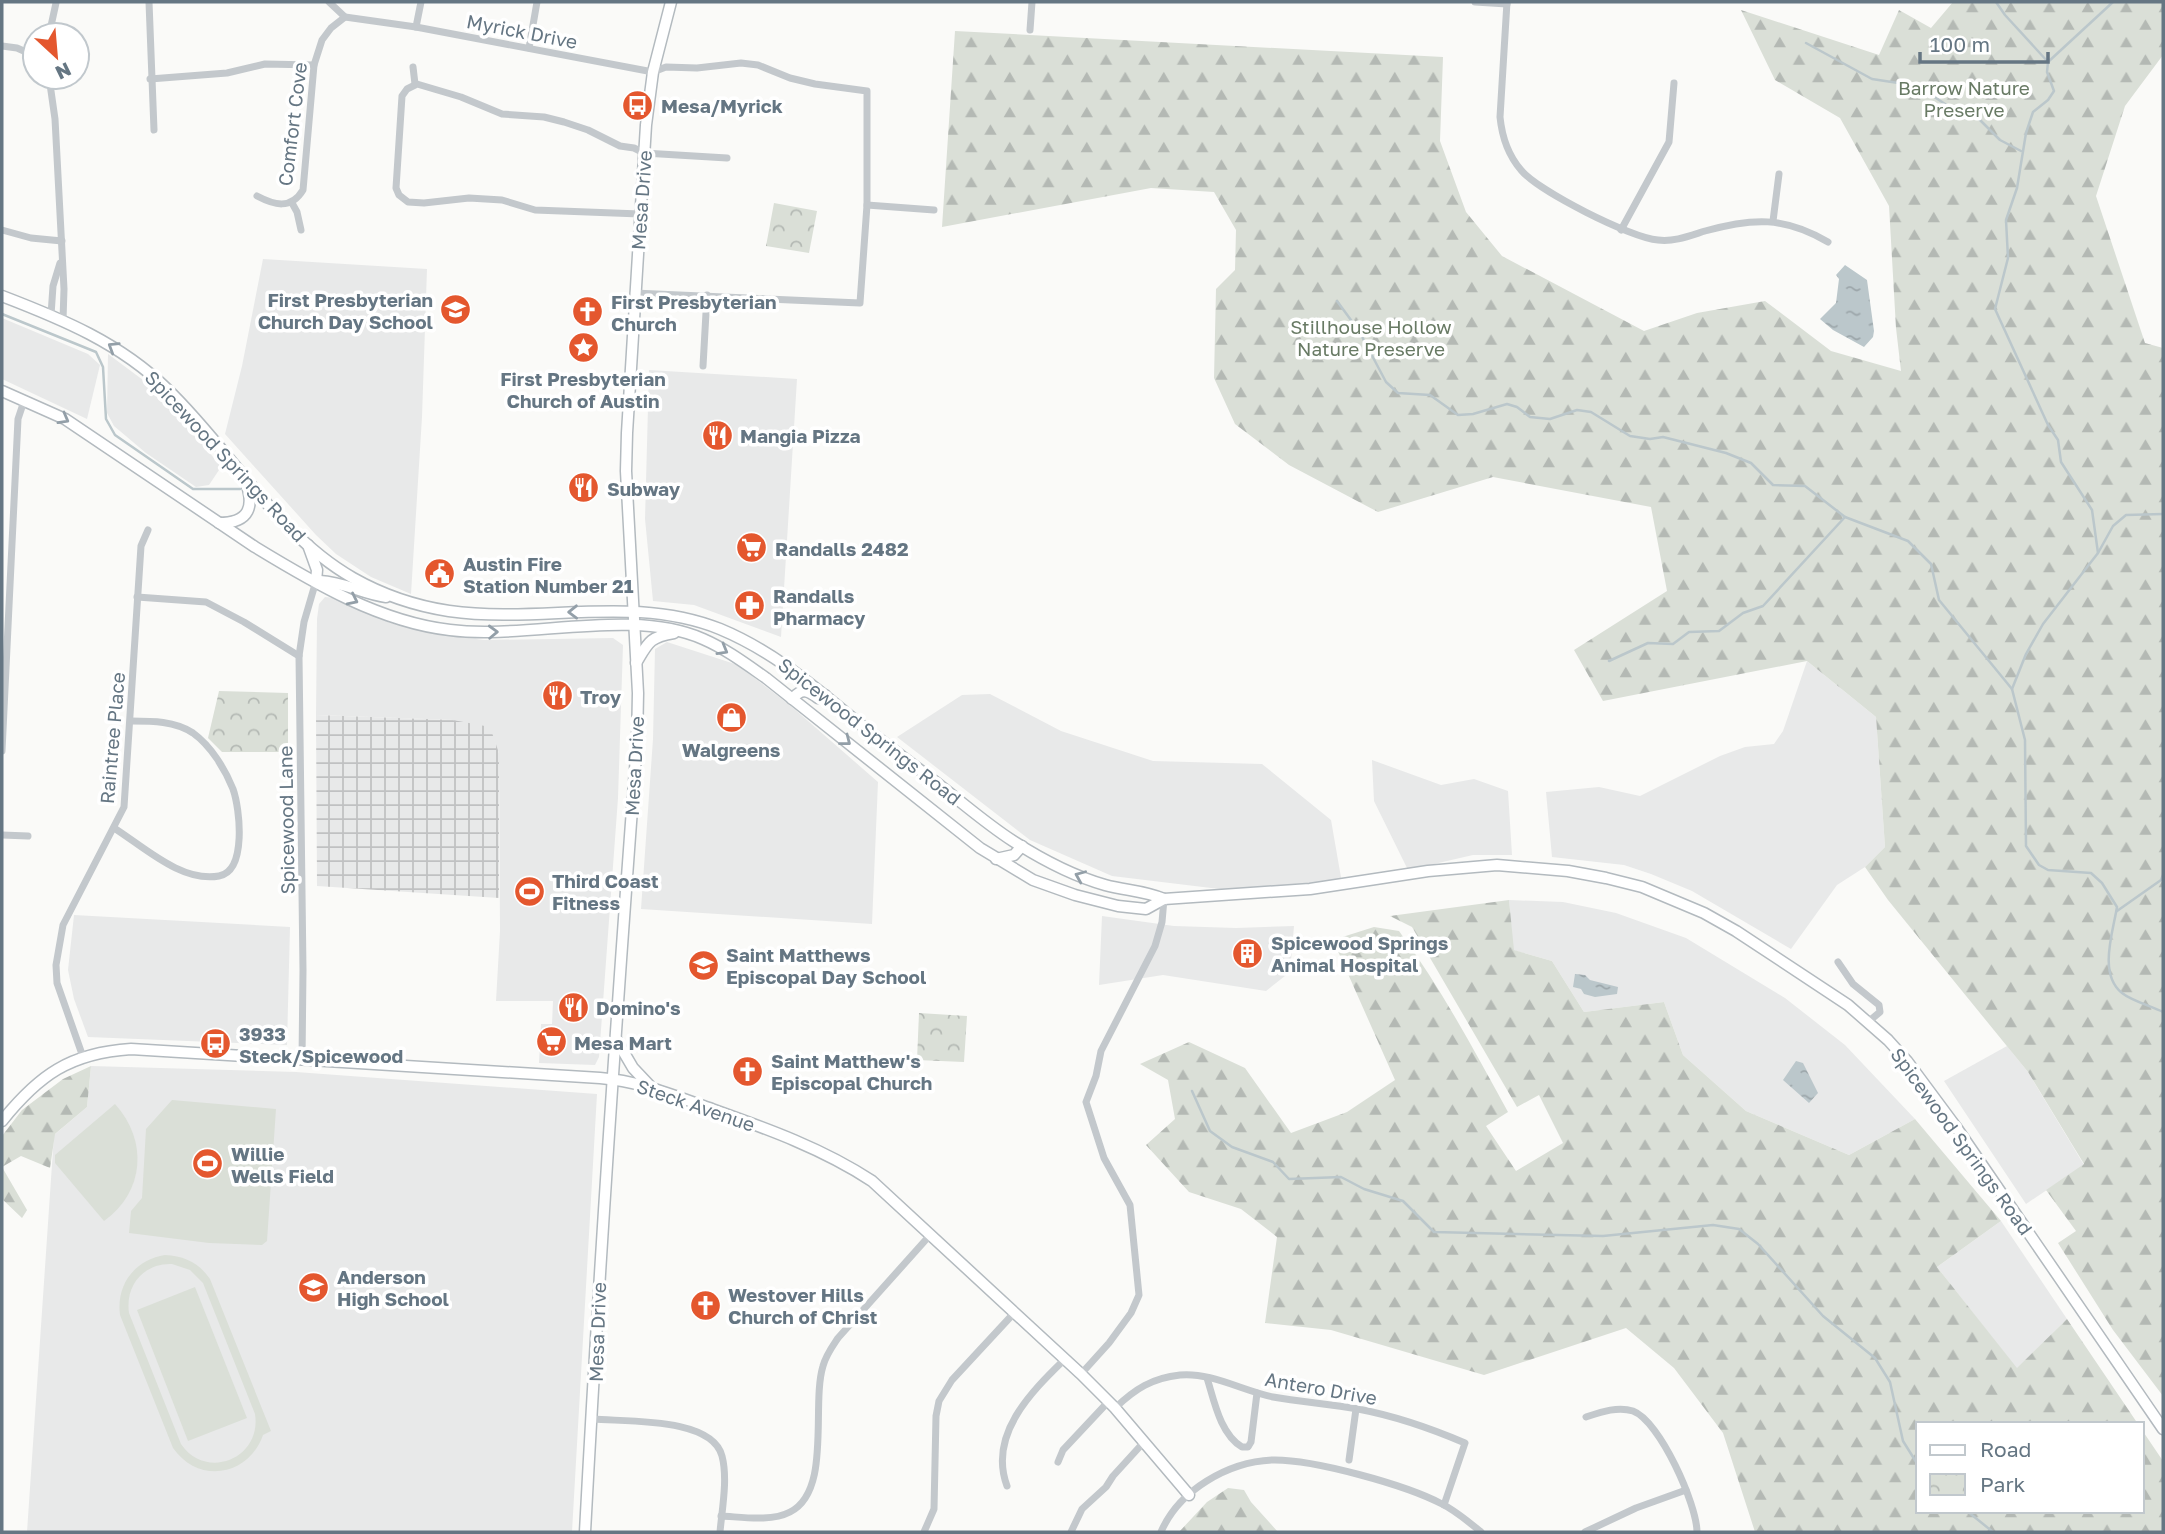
<svg xmlns="http://www.w3.org/2000/svg" width="2165" height="1534" viewBox="0 0 2165 1534" font-family="'Golos Text',sans-serif">
<defs>
<pattern id="industrial-grid" width="8" height="8" patternUnits="userSpaceOnUse" patternTransform="scale(1.75)"><rect width="8" height="8" fill="#e8e9e9"/><path d="M0 4h8M4 0v8" fill="none" stroke="#c0c1c2"/></pattern>
<pattern id="forest-firs" width="22" height="20" patternUnits="userSpaceOnUse" patternTransform="scale(1.75)"><rect width="22" height="20" fill="#dadfd7"/><path d="M5 1l3.5 6h-7zM16 11l3.5 6h-7z" fill="#b4b9b4"/></pattern>
<pattern id="park-crowns" width="20" height="18" patternUnits="userSpaceOnUse" patternTransform="scale(1.75)"><rect width="20" height="18" fill="#dadfd7"/><path d="M2 6a3 3 0 1 1 6 0M12 15a3 3 0 1 1 6 0" fill="none" stroke="#b4b9b4"/></pattern>
<pattern id="water-ripples" width="26" height="14" patternUnits="userSpaceOnUse" patternTransform="scale(1.75)"><rect width="26" height="14" fill="#bbc7cb"/><path d="M2 4q2-2 4 0t4 0M15 11q2-2 4 0t4 0" fill="none" stroke="#9ca6aa"/></pattern>
</defs>
<rect width="100%" height="100%" fill="#fafaf8"/>
<!-- built -->
<g fill="#e8e9e9">
<path d="M263,259L427,269L422,417L411,594L371,577L336,554L316,535L225,434L242,366Z"/>
<path d="M2,318L88,354L100,365L87,419L2,379Z"/>
<path d="M108,354L147,383L189,427L221,467L209,485L196,487L146,453L114,426L107,413Z"/>
<path d="M649,370L797,379L781,637L694,605L653,601L645,519Z"/>
<path d="M325,597L335,598L390,623L437,634L484,640L613,638L623,645L618,798L599,1057L595,1065L539,1063L541,1024H552L553,1001H496L500,931L499,753L494,740L453,720L316,715L317,619L319,604Z"/>
<path d="M667,642L738,665L792,707L878,782L872,924L641,909L653,739L655,649Z"/>
<path d="M1807,661L1876,717L1885,847L1865,867L1837,885L1791,949L1692,891L1651,874L1624,865L1552,857L1546,792L1599,787L1640,796L1720,756L1745,747L1774,744L1783,731Z"/>
<path d="M990,694L1061,731L1153,761L1262,764L1331,820L1343,889L1269,895L1112,876L1030,840L897,737L962,695Z"/>
<path d="M1372,760L1441,785L1474,779L1508,791L1512,855H1473L1408,870L1374,801Z"/>
<path d="M1509,900L1563,902L1616,913L1686,938L1785,998L1845,1045L1915,1119L1849,1155L1746,1111L1683,1055L1664,1002L1584,1012L1552,961L1513,950Z"/>
<path d="M74,915L290,927L287,1045L88,1037L74,999L68,970Z"/>
<path d="M1102,916L1174,926L1236,928L1294,926L1290,972L1266,991L1163,975L1099,985Z"/>
<path d="M2007,1046L2028,1072L2084,1165L2026,1204L1944,1081Z"/>
<path d="M91,1066L296,1072L597,1094L572,1532H27L54,1135L87,1107Z"/>
<path d="M2001,1221L2067,1319L2017,1369L1937,1267Z"/>
</g>
<!-- industrial -->
<path fill="url(#industrial-grid)" d="M316,715L453,720L490,727L499,753V898L317,886Z"/>
<!-- forest -->
<g fill="url(#forest-firs)">
<path d="M1953,2H2163V55L2125,106L2096,196L2145,343L2163,348V1396L2113,1330L2058,1243L2076,1231L2046,1190L2084,1164L2028,1072L1888,900L1865,867L1885,847L1876,717L1807,661L1603,701L1574,650L1667,591L1651,507L1493,477L1378,512L1289,465L1235,424L1214,378L1216,289L1235,270L1236,230L1214,192L1151,188L942,227L955,31L1443,57L1440,141L1466,212L1502,256L1644,331L1697,313L1765,301L1831,351L1901,371L1896,328L1889,206L1840,118L1775,80L1741,10L1879,55L1899,10L1931,28Z"/>
<path d="M1509,900L1514,950L1552,961L1584,1012L1664,1002L1683,1055L1746,1111L1849,1155L1915,1119L2001,1221L1937,1267L2017,1368L2067,1319L2138,1424H1918V1511H2142V1430L2163,1461V1532H1755L1723,1433L1674,1368L1626,1328L1484,1375L1331,1330L1265,1323L1277,1237L1241,1209L1189,1192L1146,1145L1175,1119L1168,1080L1140,1064L1189,1042L1245,1068L1291,1133L1347,1112L1395,1080L1333,940L1374,927L1399,931C1441,988 1474,1050 1508,1112L1486,1126L1516,1171L1563,1143L1539,1095L1517,1107L1412,927L1390,916Z"/>
<path d="M91,1066L87,1107L55,1134L50,1168L21,1156L2,1167L27,1210L22,1218L2,1199V1136L22,1110L63,1079Z"/>
<path d="M1228,1488L1244,1490L1251,1502L1278,1532H1179L1207,1502Z"/>
</g>
<!-- park -->
<g fill="url(#park-crowns)">
<path d="M774,203L817,211L809,253L766,246Z"/>
<path d="M219,691L288,693V752H222L208,738Z"/>
<path d="M919,1013L967,1016L964,1062L917,1060Z"/>
</g>
<!-- garden -->
<g fill="#dadfd7" fill-rule="evenodd">
<path d="M172,1100L276,1109L267,1241L262,1245L209,1243L129,1233L131,1211L142,1198L146,1129Z"/>
<path d="M115,1104C148,1140 145,1192 104,1221L55,1163V1155Z"/>
<path d="M165,1255C185,1256 199,1263 210,1279L271,1431L263,1435C249,1476 199,1485 173,1448L120,1315C116,1284 135,1260 165,1255ZM172,1264L190,1270L203,1283L255,1414C262,1459 206,1481 181,1444L129,1313C125,1285 144,1263 172,1264Z"/>
<path d="M195,1287L247,1418L188,1441L137,1310Z"/>
</g>
<!-- water -->
<g fill="url(#water-ripples)">
<path d="M1845,265L1867,280L1874,331L1873,337L1864,347L1833,330L1820,319L1836,303L1839,279L1836,275Z"/>
<path d="M1575,974L1585,975L1590,980L1618,987L1617,994L1595,997L1584,994L1581,989L1573,987Z"/>
<path d="M1796,1061L1803,1063L1818,1093L1809,1103L1783,1080Z"/>
</g>
<g fill="none" stroke-linecap="round" stroke-linejoin="round">
<!-- stream -->
<g stroke="#bbc7cb" stroke-width="2.5">
<path d="M1996,2L2005,15L2048,62"/>
<path d="M1806,43L1872,79L1918,86L1948,106L1978,118L2000,140L2021,151"/>
<path d="M1337,301L1359,331L1386,382L1398,393L1430,395L1458,415L1473,414L1507,404L1517,407L1530,417L1550,419L1577,410L1591,412L1630,436L1650,439L1663,437L1726,453L1751,463L1773,485L1805,486L1845,517L1908,541L1931,564L1939,600L2012,689L2025,740L2026,846L2039,865L2048,870L2091,873L2102,883L2117,907C2113,932 2098,974 2122,993C2132,1001 2151,1006 2163,1012"/>
<path d="M2,314L96,352L103,367L106,419L115,435L193,489H240"/>
<path d="M2098,553L2092,510L2061,462L2058,440L2048,425L1995,309L2008,258L2006,220L2017,188L2026,133L2033,112L2048,100L2054,91L2047,72L2048,62L2113,2"/>
<path d="M1609,661L1648,643L1673,644L1689,632L1719,631L1743,613L1763,606L1845,517"/>
<path d="M2012,689L2026,654L2043,624L2098,553L2113,526L2126,515L2163,514"/>
<path d="M2117,911L2161,880L2163,875"/>
<path d="M1192,1091L1210,1131L1232,1147L1273,1162L1289,1179L1341,1177L1364,1189L1403,1201L1434,1232L1603,1236L1713,1225L1739,1229L1758,1244L1823,1316L1875,1358L1890,1382L1903,1441L1918,1465"/>
<path d="M1967,1511L1993,1532"/>
</g>
<defs>
<g id="secondary">
<path d="M2,296C62,319 120,343 167,389C229,448 277,535 353,578C383,595 416,606 449,611C540,624 633,594 720,629C768,649 805,679 845,712C877,738 910,762 942,787C965,805 988,825 1013,841C1041,859 1073,876 1105,885C1127,891 1142,890 1164,899"/>
<path d="M2,391L65,419L255,547C314,583 380,622 450,630C528,640 630,607 703,639C726,649 746,664 766,678L980,848L1033,880L1075,895L1118,906L1146,909L1164,899L1310,889L1428,871L1497,865L1568,871L1606,878L1642,887L1704,913L1736,931L1848,1005L1888,1040L1907,1061L1956,1127L2163,1429"/>
<path d="M219,523C250,523 255,506 245,480"/>
<path d="M308,545L317,570L316,581"/>
<path d="M320,581C344,582 363,594 386,597"/>
<path d="M636,663C648,643 649,637 674,633"/>
<path d="M792,699C802,688 807,690 818,698L825,695"/>
<path d="M996,859L1014,855L1022,846"/>
<path d="M616,1039L633,1068L650,1086"/>
<path d="M2,1121C39,1075 70,1053 131,1049L600,1078C639,1081 672,1095 709,1108C765,1128 822,1148 872,1181L1081,1374L1115,1408L1189,1495"/>
<path d="M585,1532C599,1269 617,1006 637,743L638,693L626,471L627,433L646,125L653,72L671,2"/>
</g>
</defs>
<!-- secondary casing -->
<use href="#secondary" stroke="#b3babf" stroke-width="13"/>
<!-- street -->
<g stroke="#c3c8cc" stroke-width="7">
<path d="M149,2L154,130"/>
<path d="M329,2L345,17"/>
<path d="M1475,2L1507,4"/>
<path d="M1507,2L1500,117C1502,137 1508,155 1521,170C1538,191 1631,238 1658,240C1674,242 1689,236 1705,231C1752,218 1784,216 1828,242"/>
<path d="M416,27L421,2"/>
<path d="M1030,30L1032,2"/>
<path d="M49,35L56,3"/>
<path d="M2,46L17,48L35,56"/>
<path d="M529,48L537,2"/>
<path d="M413,67L415,84"/>
<path d="M49,77L55,119L64,289L63,320"/>
<path d="M150,79L227,73L265,64L314,65"/>
<path d="M257,196C274,205 291,210 303,190L314,65L322,40L331,28L345,17L416,27L653,72L666,67L697,68L741,63L758,65L790,78L815,84L867,91V205L860,303L634,293"/>
<path d="M292,203L297,212L301,230"/>
<path d="M867,205L934,210"/>
<path d="M640,214L535,210L502,200L469,198L424,203L408,202L399,195L396,188L402,96L407,89L417,84L461,97L502,114L544,117L564,122L588,130L620,146L634,148L644,153L727,158"/>
<path d="M1773,221L1779,174"/>
<path d="M2,230L31,238L62,241"/>
<path d="M1621,230L1669,142L1674,83"/>
<path d="M51,315L53,286L60,263"/>
<path d="M703,366L707,295"/>
<path d="M137,597L206,602L244,622L299,656"/>
<path d="M2,751L18,419L24,401"/>
<path d="M114,828C144,847 182,883 219,876C247,871 240,809 233,789C225,769 211,746 193,733C175,721 152,721 131,721"/>
<path d="M2,835L28,836"/>
<path d="M1838,962L1853,984L1879,1005L1880,1012L1868,1022"/>
<path d="M83,1057L57,983L56,965L63,925L124,807L141,546L148,530"/>
<path d="M302,1061L303,970L299,656L304,622L316,581"/>
<path d="M1081,1374L1109,1343L1131,1313L1139,1295L1130,1205L1104,1158L1086,1102L1096,1076L1101,1051L1155,946L1162,922L1164,899"/>
<path d="M1207,1378C1214,1400 1220,1434 1242,1447H1248L1251,1442L1257,1393"/>
<path d="M1115,1408C1135,1389 1152,1378 1180,1375C1211,1372 1243,1391 1273,1397C1301,1402 1330,1404 1358,1409C1395,1416 1430,1428 1465,1443L1444,1505"/>
<path d="M1586,1417C1601,1412 1618,1406 1633,1411C1660,1421 1697,1505 1697,1532"/>
<path d="M593,1419C626,1422 712,1417 722,1456C728,1479 722,1509 720,1532"/>
<path d="M1349,1460L1356,1409"/>
<path d="M1058,1462L1063,1450L1108,1402"/>
<path d="M1007,1486C988,1435 1031,1392 1064,1360"/>
<path d="M721,1516C742,1517 771,1522 790,1512C832,1491 811,1405 823,1366C826,1355 832,1347 838,1338L931,1234"/>
<path d="M924,1532L934,1509L936,1416L939,1401L952,1380L1015,1312"/>
<path d="M1071,1532L1082,1509L1106,1487L1113,1476L1144,1442"/>
<path d="M1161,1532C1179,1490 1228,1462 1272,1460C1313,1459 1406,1485 1442,1504C1456,1511 1469,1522 1481,1532"/>
<path d="M1585,1532L1636,1508L1686,1490"/>
</g>
<!-- secondary -->
<use href="#secondary" stroke="#fff" stroke-width="10"/>
</g>
<!-- one-way arrows -->
<defs><path id="oneway-chevron" d="M-2-3.5L2.5 0L-2 3.5" fill="none" stroke-width="1.6" stroke-linecap="round" stroke-linejoin="round" transform="scale(1.75)"/></defs>
<g stroke="#939fa8">
<use href="#oneway-chevron" transform="translate(113 347) rotate(-148)"/>
<use href="#oneway-chevron" transform="translate(64 419) rotate(29)"/>
<use href="#oneway-chevron" transform="translate(353 600) rotate(26)"/>
<use href="#oneway-chevron" transform="translate(573 612) rotate(179)"/>
<use href="#oneway-chevron" transform="translate(493 632) rotate(-2)"/>
<use href="#oneway-chevron" transform="translate(723 650) rotate(30)"/>
<use href="#oneway-chevron" transform="translate(846 741) rotate(38)"/>
<use href="#oneway-chevron" transform="translate(1080 876) rotate(-157)"/>
</g>
<!-- icons -->
<defs>
<symbol id="bus-disc" viewBox="-11 -11 22 22"><circle r="9.5" fill="#e4572e" stroke="#fff"/><path d="M-5-6H5V4H4V6H2V4H-2V6H-4V4H-5ZM-3.5-4V0h7V-4ZM-3.5 1.2v1.5H-2V1.2ZM2 1.2v1.5H3.5V1.2Z" fill="#fff"/></symbol>
<symbol id="school-disc" viewBox="-11 -11 22 22"><circle r="9.5" fill="#e4572e" stroke="#fff"/><path d="M0-5L7-2L0 1L-7-2ZM-4 1L0 2.5L4 1V4Q0 6-4 4Z" fill="#fff"/></symbol>
<symbol id="church-disc" viewBox="-11 -11 22 22"><circle r="9.5" fill="#e4572e" stroke="#fff"/><path d="M-1.2-6h2.4v3.5h3.3v2.4h-3.3V6h-2.4V-.1h-3.3v-2.4h3.3Z" fill="#fff"/></symbol>
<symbol id="sight-disc" viewBox="-11 -11 22 22"><circle r="9.5" fill="#e4572e" stroke="#fff"/><path d="M0-6L1.8-2.2L6-1.7L2.9 1.2L3.7 5.4L0 3.3L-3.7 5.4L-2.9 1.2L-6-1.7L-1.8-2.2Z" fill="#fff"/></symbol>
<symbol id="restaurant-disc" viewBox="-11 -11 22 22"><circle r="9.5" fill="#e4572e" stroke="#fff"/><path d="M-5-6h1v4h1v-4h1v4h1v-4h1v5L-1.5 .5V6h-2V.5L-5-1ZM5-6V6H3V1.5H1.5Q1.5-4 5-6Z" fill="#fff"/></symbol>
<symbol id="supermarket-disc" viewBox="-11 -11 22 22"><circle r="9.5" fill="#e4572e" stroke="#fff"/><path d="M-6-5.5h2.5l.6 2H6L4.5 2H-2.5L-4.4-4H-6ZM-1.5 3.2a1.3 1.3 0 1 0 .1 0ZM3 3.2a1.3 1.3 0 1 0 .1 0Z" fill="#fff"/></symbol>
<symbol id="civic-disc" viewBox="-11 -11 22 22"><circle r="9.5" fill="#e4572e" stroke="#fff"/><path d="M-.6-6.5H3V-4.5H.6V-3L4-1V1h2V6H-6V1h2V-1L-.6-3ZM-1.2 2.5V6h2.4V2.5Z" fill="#fff"/></symbol>
<symbol id="pharmacy-disc" viewBox="-11 -11 22 22"><circle r="9.5" fill="#e4572e" stroke="#fff"/><path d="M-2-6h4v4h4v4h-4v4h-4v-4h-4v-4h4Z" fill="#fff"/></symbol>
<symbol id="shop-disc" viewBox="-11 -11 22 22"><circle r="9.5" fill="#e4572e" stroke="#fff"/><path d="M-5-2.5h2.3a2.7 3.5 0 0 1 5.4 0H5L5.5 6h-11ZM-1.5-2.5h3a1.5 2.3 0 0 0-3 0Z" fill="#fff"/></symbol>
<symbol id="stadium-disc" viewBox="-11 -11 22 22"><circle r="9.5" fill="#e4572e" stroke="#fff"/><path d="M0-5a6.5 5 0 1 0 0 10a6.5 5 0 1 0 0-10ZM-3.5-1.8h7v3.6h-7Z" fill="#fff"/></symbol>
<symbol id="building-disc" viewBox="-11 -11 22 22"><circle r="9.5" fill="#e4572e" stroke="#fff"/><path d="M-4-6H4V6H1V3H-1V6H-4ZM-2.5-4.3h1.7v1.8h-1.7ZM.8-4.3h1.7v1.8H.8ZM-2.5-1h1.7V.8h-1.7ZM.8-1h1.7V.8H.8Z" fill="#fff"/></symbol>
</defs>
<g fill-rule="evenodd">
<use href="#bus-disc" x="620" y="88" width="35" height="35"/>
<use href="#school-disc" x="438" y="292" width="35" height="35"/>
<use href="#church-disc" x="570" y="294" width="35" height="35"/>
<use href="#sight-disc" x="566" y="330" width="35" height="35"/>
<use href="#restaurant-disc" x="700" y="418" width="35" height="35"/>
<use href="#restaurant-disc" x="566" y="470" width="35" height="35"/>
<use href="#supermarket-disc" x="734" y="530" width="35" height="35"/>
<use href="#civic-disc" x="422" y="556" width="35" height="35"/>
<use href="#pharmacy-disc" x="732" y="588" width="35" height="35"/>
<use href="#restaurant-disc" x="540" y="678" width="35" height="35"/>
<use href="#shop-disc" x="714" y="700" width="35" height="35"/>
<use href="#stadium-disc" x="512" y="874" width="35" height="35"/>
<use href="#building-disc" x="1230" y="936" width="35" height="35"/>
<use href="#school-disc" x="686" y="948" width="35" height="35"/>
<use href="#restaurant-disc" x="556" y="990" width="35" height="35"/>
<use href="#supermarket-disc" x="534" y="1024" width="35" height="35"/>
<use href="#bus-disc" x="198" y="1026" width="35" height="35"/>
<use href="#church-disc" x="730" y="1054" width="35" height="35"/>
<use href="#stadium-disc" x="190" y="1146" width="35" height="35"/>
<use href="#school-disc" x="296" y="1270" width="35" height="35"/>
<use href="#church-disc" x="688" y="1288" width="35" height="35"/>
</g>
<g text-anchor="middle" dominant-baseline="central" stroke-width="7" stroke-linejoin="round" paint-order="stroke">
<!-- street labels -->
<g font-size="19" fill="#657683" stroke="#fff">
<text transform="translate(522 31) rotate(11)">Myrick Drive</text>
<text transform="translate(292 124) rotate(-83)">Comfort Cove</text>
<text transform="translate(641 200) rotate(-86)">Mesa Drive</text>
<text transform="translate(226 456) rotate(47)">Spicewood Springs Road</text>
<text transform="translate(870 731) rotate(38)">Spicewood Springs Road</text>
<text transform="translate(112 738) rotate(-85)">Raintree Place</text>
<text transform="translate(634 766) rotate(-87)">Mesa Drive</text>
<text transform="translate(286 820) rotate(-91)">Spicewood Lane</text>
<text transform="translate(696 1105) rotate(19)">Steck Avenue</text>
<text transform="translate(1962 1141) rotate(54)">Spicewood Springs Road</text>
<text transform="translate(597 1332) rotate(-88)">Mesa Drive</text>
<text transform="translate(1321 1388) rotate(10)">Antero Drive</text>
</g>
<!-- park labels -->
<g font-size="19" fill="#687a64" stroke="#fff">
<text x="1964" y="87">Barrow Nature<tspan x="1964" dy="22">Preserve</tspan></text>
<text x="1371" y="326">Stillhouse Hollow<tspan x="1371" dy="22">Nature Preserve</tspan></text>
</g>
<!-- poi labels -->
<g font-size="19" font-weight="bold" fill="#657683" stroke="#fff" text-anchor="start">
<text x="661" y="105">Mesa/Myrick</text>
<text x="433" y="299" text-anchor="end">First Presbyterian<tspan x="433" dy="22">Church Day School</tspan></text>
<text x="611" y="301">First Presbyterian<tspan x="611" dy="22">Church</tspan></text>
<text x="583" y="378" text-anchor="middle">First Presbyterian<tspan x="583" dy="22">Church of Austin</tspan></text>
<text x="740" y="435">Mangia Pizza</text>
<text x="607" y="488">Subway</text>
<text x="775" y="548">Randalls 2482</text>
<text x="463" y="563">Austin Fire<tspan x="463" dy="22">Station Number 21</tspan></text>
<text x="773" y="595">Randalls<tspan x="773" dy="22">Pharmacy</tspan></text>
<text x="580" y="696">Troy</text>
<text x="731" y="749" text-anchor="middle">Walgreens</text>
<text x="552" y="880">Third Coast<tspan x="552" dy="22">Fitness</tspan></text>
<text x="1271" y="942">Spicewood Springs<tspan x="1271" dy="22">Animal Hospital</tspan></text>
<text x="726" y="954">Saint Matthews<tspan x="726" dy="22">Episcopal Day School</tspan></text>
<text x="596" y="1007">Domino's</text>
<text x="239" y="1033">3933<tspan x="239" dy="22">Steck/Spicewood</tspan></text>
<text x="574" y="1042">Mesa Mart</text>
<text x="771" y="1060">Saint Matthew's<tspan x="771" dy="22">Episcopal Church</tspan></text>
<text x="231" y="1153">Willie<tspan x="231" dy="22">Wells Field</tspan></text>
<text x="337" y="1276">Anderson<tspan x="337" dy="22">High School</tspan></text>
<text x="728" y="1294">Westover Hills<tspan x="728" dy="22">Church of Christ</tspan></text>
</g>
</g>
<!-- border -->
<rect width="2165" height="1534" fill="none" stroke="#657683" stroke-width="7"/>
<!-- legend -->
<rect x="1916" y="1422" width="228" height="91" fill="#ffffff" stroke="#c1c8cd" stroke-width="2"/>
<rect x="1930" y="1445" width="35" height="10" fill="#ffffff" stroke="#c1c8cd" stroke-width="2"/>
<text x="1980" y="1457" font-size="21" fill="#657683">Road</text>
<rect x="1930" y="1474" width="35" height="21" fill="url(#park-crowns)" stroke="#c1c8cd" stroke-width="2"/>
<text x="1980" y="1492" font-size="21" fill="#657683">Park</text>
<!-- north arrow -->
<g transform="translate(56 56) rotate(154)"><circle r="33" fill="#ffffff" stroke="#c1c8cd" stroke-width="2"/>
<path d="M0-5L12 26L0 18L-12 26Z" fill="#e4572e"/>
<text y="-10" font-size="19" font-weight="bold" text-anchor="middle" fill="#657683">N</text>
</g>
<!-- scale -->
<path d="M1920 52v10h128v-10" fill="none" stroke="#657683" stroke-width="3.5"/>
<text x="1930" y="52" font-size="21" fill="#657683" stroke="#ffffff" stroke-width="5" paint-order="stroke">100 m</text>
</svg>
